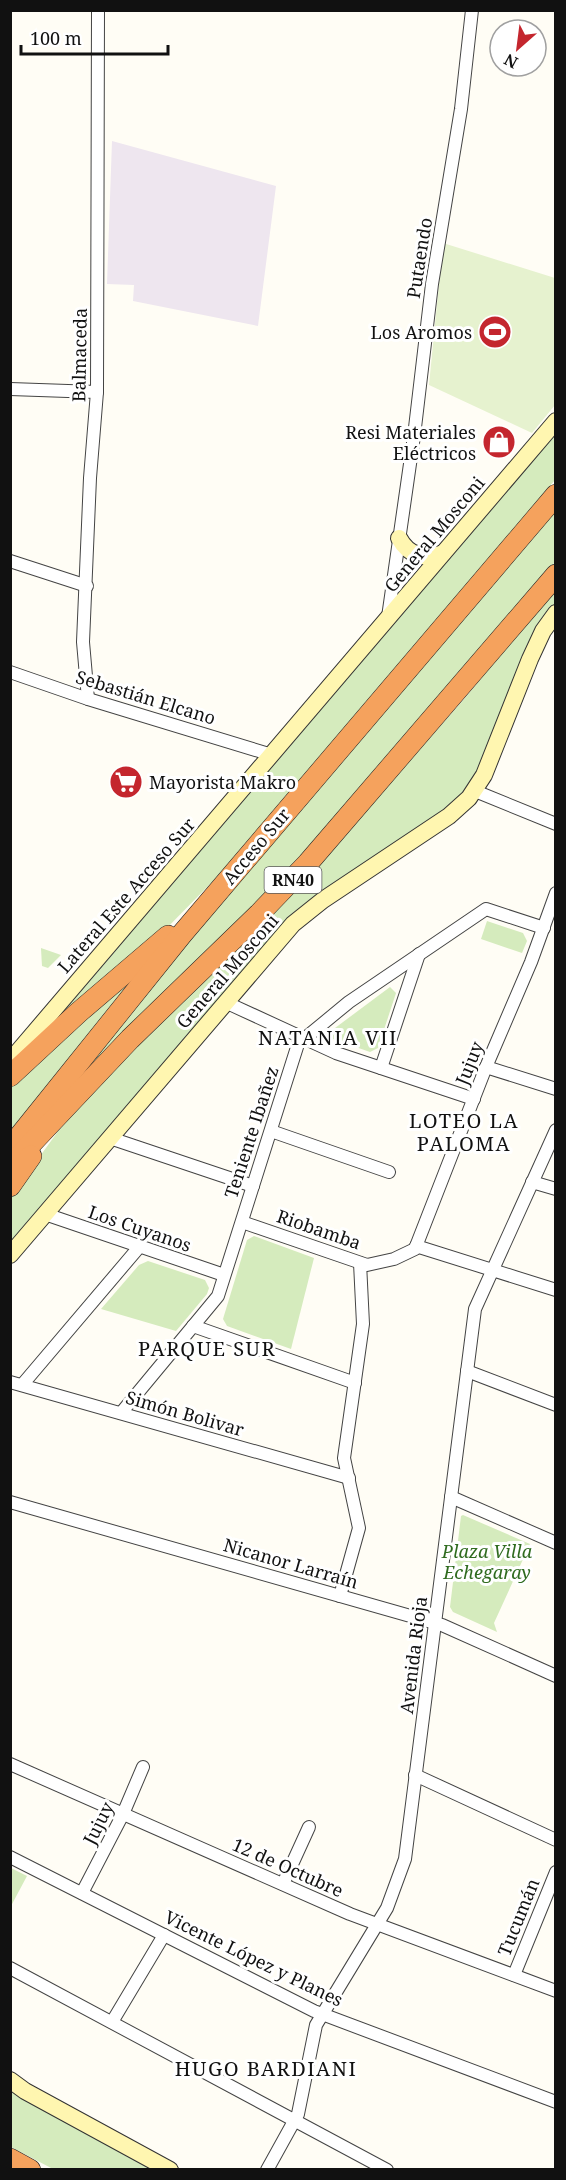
<svg xmlns="http://www.w3.org/2000/svg" width="566" height="2180" viewBox="0 0 566 2180" font-family="'Noto Serif',serif">
<rect width="100%" height="100%" fill="#fffdf5"/>
<!-- industrial -->
<path fill="#eee6ef" d="M112,141L276,186L258,326L133,301L134,285L107,284Z"/>
<!-- green -->
<g fill="#d5ebbd">
<path d="M555,432V480L217,877L157,938L31,1049Z"/>
<path d="M555,508V562L379,769L280,880L57,1101L104,1041Z"/>
<path d="M555,589V604L549,612L486,755L469,787L448,808L289,918L244,968L11,1244V1196L59,1130L137,1045L256,932L325,857L465,698Z"/>
<path d="M487,921L523,933L527,941L522,953L481,939Z"/>
<path d="M41,949V948L61,955L48,968L42,966Z"/>
<path d="M144,964L11,1131V1080Z"/>
<path d="M390,987L396,993L378,1048L370,1052L333,1039L331,1031Z"/>
<path d="M254,1236L314,1258L291,1349L227,1326L223,1319L247,1240Z"/>
<path d="M148,1261L205,1280L209,1288L207,1294L176,1331L101,1309L139,1265Z"/>
<path d="M463,1515L530,1544L494,1623L497,1632L453,1612L450,1607L461,1516Z"/>
<path d="M11,1868L27,1876L11,1906Z"/>
<path d="M10,2090L155,2169H53L11,2147Z"/>
</g>
<!-- pitch -->
<path fill="#e6f2cf" d="M443,243L555,278V405L532,433L429,385Z"/>
<g fill="none" stroke-linecap="round" stroke-linejoin="round">
<defs>
<g id="street">
<path d="M10,389L97,392"/>
<path d="M10,561L87,586"/>
<path d="M388,617L414,436L432,284L461,109L472,10"/>
<path d="M10,672L88,699L272,755"/>
<path d="M88,699L83,642L90,478L97,392L98,10"/>
<path d="M475,791L556,824"/>
<path d="M225,1002L336,1053L474,1099"/>
<path d="M486,1067L556,1089"/>
<path d="M381,1068L419,954"/>
<path d="M271,1131L389,1172"/>
<path d="M110,1138L253,1186"/>
<path d="M532,1182L556,1189"/>
<path d="M45,1214L224,1275"/>
<path d="M242,1222L367,1265L394,1259L415,1249L486,1067L531,962L556,893"/>
<path d="M416,1246L556,1290"/>
<path d="M193,1326L355,1383"/>
<path d="M467,1371L556,1405"/>
<path d="M10,1382L349,1478"/>
<path d="M22,1385L140,1246"/>
<path d="M121,1413L218,1296L298,1044L349,1002L486,909L544,928"/>
<path d="M451,1497L556,1543"/>
<path d="M10,1502L442,1625L556,1676"/>
<path d="M340,1596L359,1528L344,1458L363,1324L360,1263"/>
<path d="M10,1764L350,1914L556,1991"/>
<path d="M415,1775L556,1840"/>
<path d="M10,1857L314,2011L556,2102"/>
<path d="M283,1884L309,1827"/>
<path d="M82,1893L123,1814L143,1767"/>
<path d="M10,1968L387,2170"/>
<path d="M514,1975L556,1872"/>
<path d="M112,2022L164,1935"/>
<path d="M267,2170L298,2114L316,2025L387,1908L405,1859L475,1309L556,1130"/>
</g>
<g id="secondary">
<path d="M399,538C408,555 425,561 443,553"/>
<path d="M10,1061L556,421"/>
<path d="M10,1255L293,924L323,900L449,816L469,798L484,775L530,659L543,631L556,613"/>
<path d="M10,2080L25,2091L170,2170"/>
</g>
<g id="highway">
<path d="M10,1076L79,1012L168,936"/>
<path d="M10,1148L182,934L556,495"/>
<path d="M10,1166L130,1039L259,914L308,863L556,575"/>
<path d="M10,1186L31,1156"/>
<path d="M10,2159L30,2170"/>
</g>
</defs>
<!-- street casing -->
<use href="#street" stroke="#444" stroke-width="14"/>
<!-- secondary casing -->
<use href="#secondary" stroke="#333" stroke-width="18"/>
<!-- highway casing -->
<use href="#highway" stroke="#222" stroke-width="22"/>
<!-- street -->
<use href="#street" stroke="#fff" stroke-width="12"/>
<!-- secondary -->
<use href="#secondary" stroke="#fff6b0" stroke-width="16"/>
<!-- highway -->
<use href="#highway" stroke="#f5a25d" stroke-width="21"/>
</g>
<!-- icons -->
<defs>
<symbol id="stadium-disc" viewBox="-11 -11 22 22"><circle r="9.5" fill="#c4262e" stroke="#fff"/><path d="M0-5a6.5 5 0 1 0 0 10a6.5 5 0 1 0 0-10ZM-3.5-1.8h7v3.6h-7Z" fill="#fff"/></symbol>
<symbol id="shop-disc" viewBox="-11 -11 22 22"><circle r="9.5" fill="#c4262e" stroke="#fff"/><path d="M-5-2.5h2.3a2.7 3.5 0 0 1 5.4 0H5L5.5 6h-11ZM-1.5-2.5h3a1.5 2.3 0 0 0-3 0Z" fill="#fff"/></symbol>
<symbol id="supermarket-disc" viewBox="-11 -11 22 22"><circle r="9.5" fill="#c4262e" stroke="#fff"/><path d="M-6-5.5h2.5l.6 2H6L4.5 2H-2.5L-4.4-4H-6ZM-1.5 3.2a1.3 1.3 0 1 0 .1 0ZM3 3.2a1.3 1.3 0 1 0 .1 0Z" fill="#fff"/></symbol>
</defs>
<g fill-rule="evenodd">
<use href="#stadium-disc" x="476" y="313" width="38" height="38"/>
<use href="#shop-disc" x="480" y="423" width="38" height="38"/>
<use href="#supermarket-disc" x="107" y="763" width="38" height="38"/>
</g>
<g text-anchor="middle" dominant-baseline="central" stroke-width="6" stroke-linejoin="round" paint-order="stroke">
<!-- shield labels -->
<rect fill="#fff" stroke="#585858" stroke-width="1.5" x="264.5" y="867" width="57" height="26" rx="4.5"/>
<g font-size="16" font-weight="bold" fill="#111">
<text x="293" y="880">RN40</text>
</g>
<!-- street labels -->
<g font-size="18" fill="#111" stroke="#fff">
<text transform="translate(419 258) rotate(-81)">Putaendo</text>
<text transform="translate(79 355) rotate(-89)">Balmaceda</text>
<text transform="translate(434 534) rotate(-50)">General Mosconi</text>
<text transform="translate(146 697) rotate(17)">Sebastián Elcano</text>
<text transform="translate(256 846) rotate(-50)">Acceso Sur</text>
<text transform="translate(126 895) rotate(-49)">Lateral Este Acceso Sur</text>
<text transform="translate(227 971) rotate(-49)">General Mosconi</text>
<text transform="translate(469 1063) rotate(-68)">Jujuy</text>
<text transform="translate(251 1132) rotate(-72)">Teniente Ibañez</text>
<text transform="translate(140 1228) rotate(19)">Los Cuyanos</text>
<text transform="translate(319 1229) rotate(19)">Riobamba</text>
<text transform="translate(185 1413) rotate(16)">Simón Bolivar</text>
<text transform="translate(291 1563) rotate(16)">Nicanor Larraín</text>
<text transform="translate(413 1655) rotate(-83)">Avenida Rioja</text>
<text transform="translate(98 1823) rotate(-63)">Jujuy</text>
<text transform="translate(288 1867) rotate(24)">12 de Octubre</text>
<text transform="translate(518 1917) rotate(-68)">Tucumán</text>
<text transform="translate(254 1958) rotate(26)">Vicente López y Planes</text>
</g>
<!-- poi labels -->
<g font-size="18" fill="#111" stroke="#fff" text-anchor="end">
<text x="472" y="332">Los Aromos</text>
<text x="476" y="432">Resi Materiales<tspan x="476" dy="21">Eléctricos</tspan></text>
<text x="149" y="782" text-anchor="start">Mayorista Makro</text>
</g>
<!-- park labels -->
<g font-size="18" font-style="italic" fill="#2f6b1f" stroke="#fff">
<text x="487" y="1551">Plaza Villa<tspan x="487" dy="21">Echegaray</tspan></text>
</g>
<!-- neighbourhood labels -->
<g font-size="20" letter-spacing="1.5" fill="#111" stroke="#fff">
<text x="328" y="1037">NATANIA VII</text>
<text x="464" y="1120">LOTEO LA<tspan x="464" dy="23">PALOMA</tspan></text>
<text x="207" y="1348">PARQUE SUR</text>
<text x="266" y="2068">HUGO BARDIANI</text>
</g>
</g>
<!-- border -->
<rect width="566" height="2180" fill="none" stroke="#111111" stroke-width="24"/>
<!-- north arrow -->
<g transform="translate(518 48) rotate(208)"><circle r="28" fill="#ffffff" stroke="#a0a0a0" stroke-width="1.5"/>
<path d="M0-4.5L10 22L0 15L-10 22Z" fill="#c4262e"/>
<text y="-9" font-size="16" font-weight="bold" text-anchor="middle" fill="#111111">N</text>
</g>
<!-- scale -->
<path d="M21 45v9h147v-9" fill="none" stroke="#111111" stroke-width="3"/>
<text x="30" y="45" font-size="18" fill="#111111" stroke="#ffffff" stroke-width="4.5" paint-order="stroke">100 m</text>
</svg>
